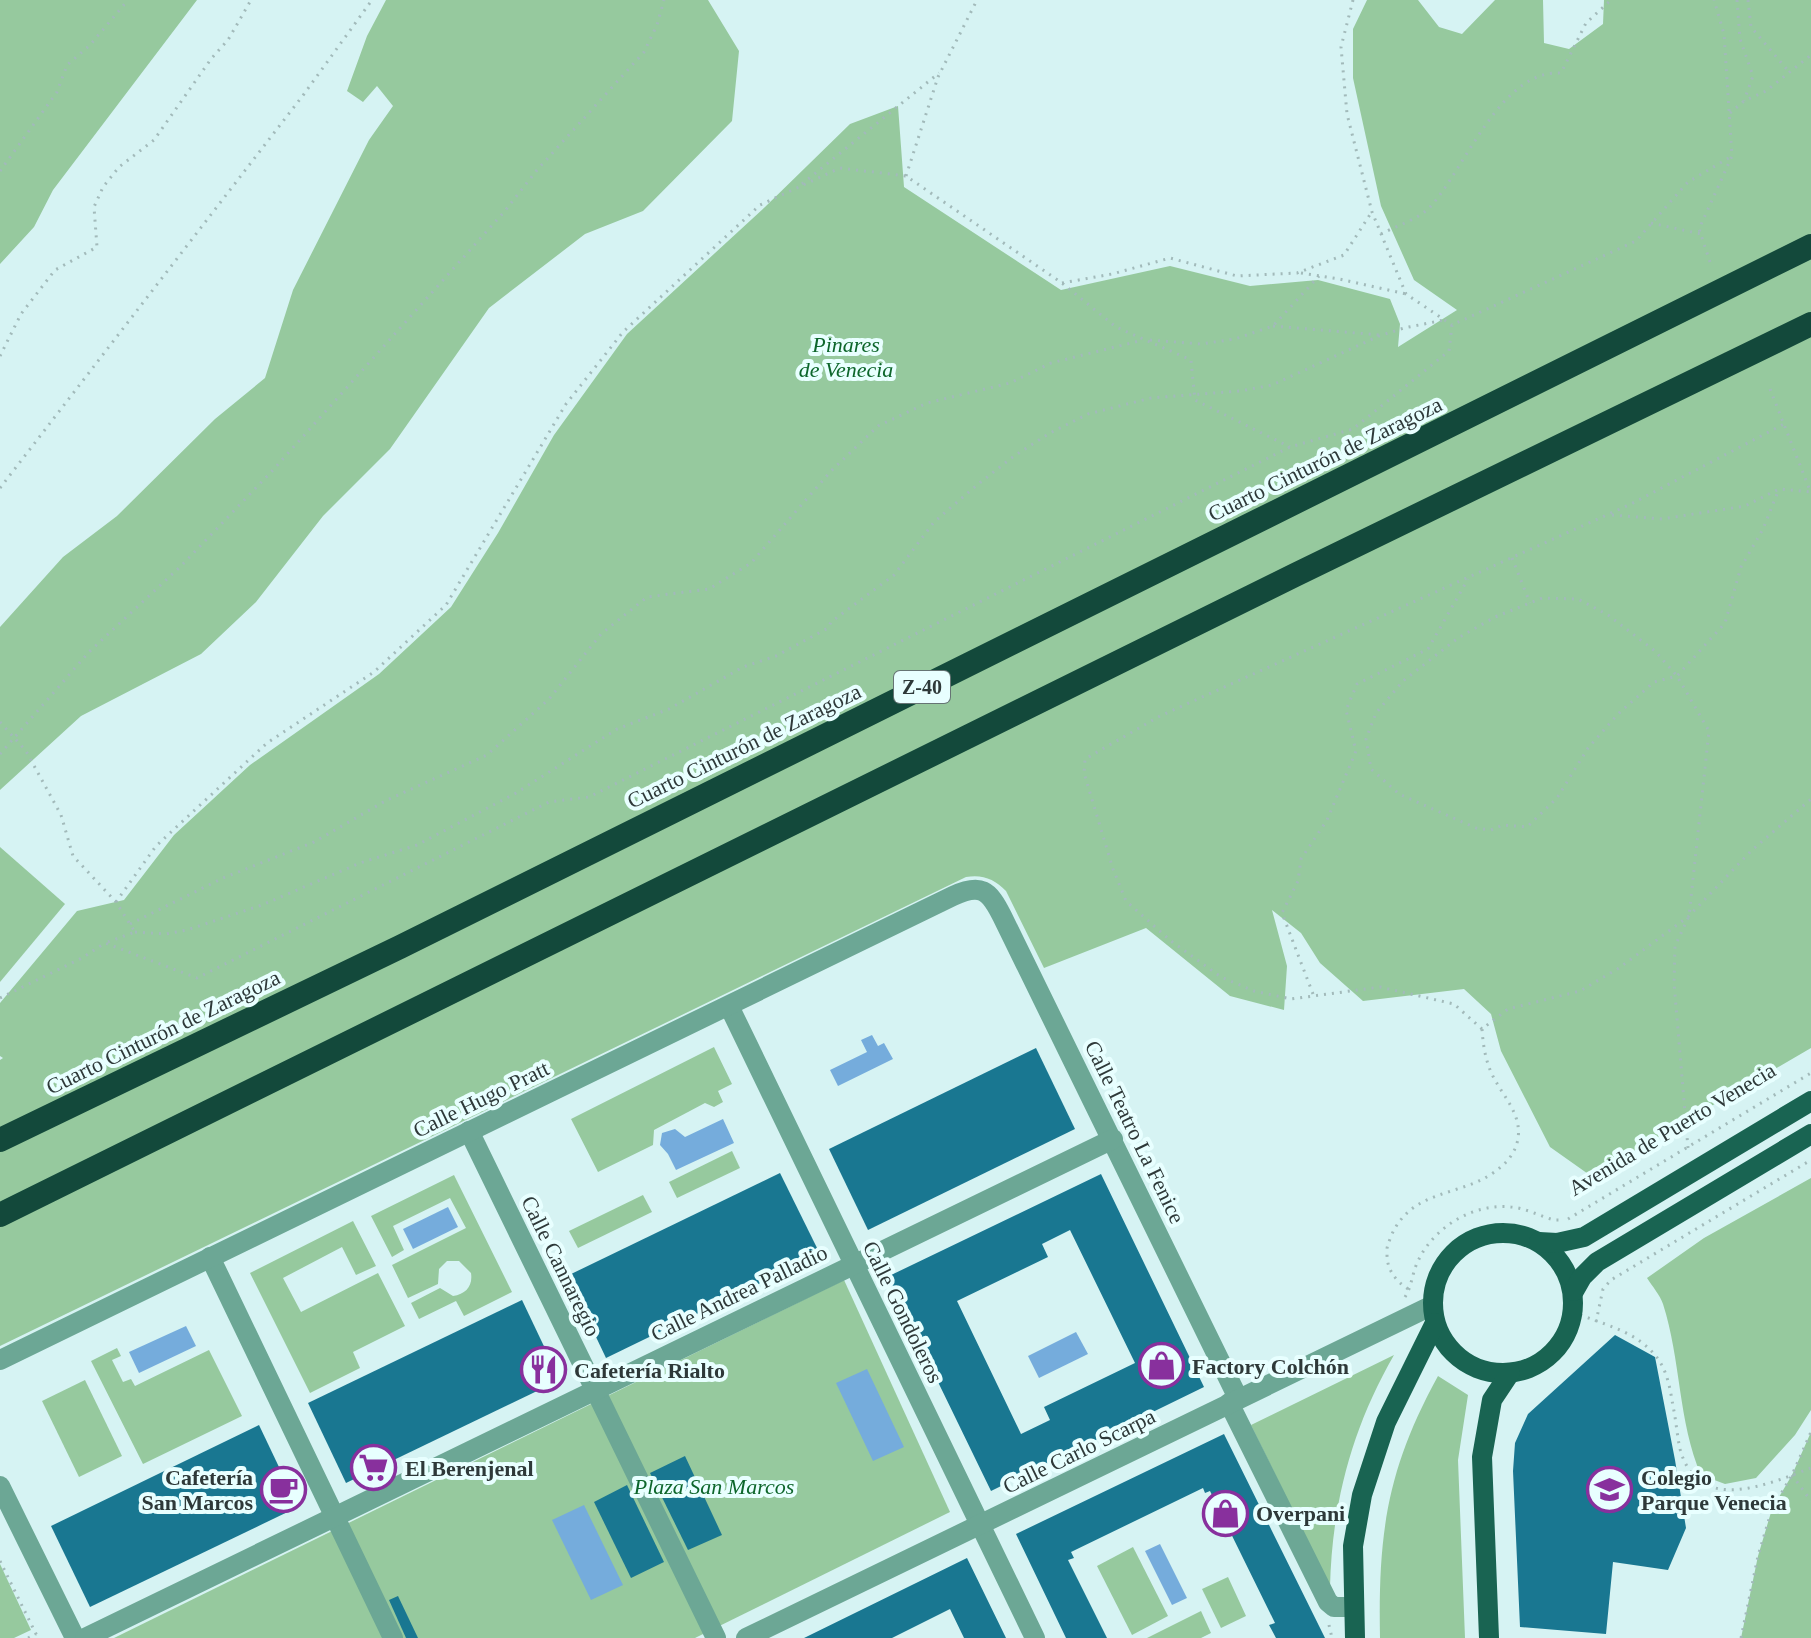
<svg xmlns="http://www.w3.org/2000/svg" width="1811" height="1638" viewBox="0 0 1811 1638" font-family="'Times New Roman',serif">
<rect width="100%" height="100%" fill="#d6f3f3"/>
<!-- green -->
<g fill="#96c99e">
<path d="M0,0H197L53,190L34,227L0,264Z"/>
<path d="M386,0H708L739,51L732,121L643,211L585,234L489,308L390,449L323,516L256,602L201,654L81,716L0,790V627L63,557L117,516L215,419L265,378L293,290L369,140L393,106L377,86L363,102L347,91L367,36Z"/>
<path d="M1367,0H1418L1439,27L1462,34L1495,0H1543L1544,43L1569,49L1603,24L1604,0H1811V1048L1591,1176L1550,1147L1501,1051L1491,1014L1464,989L1363,1001L1320,963L1301,933L1272,910L1287,966L1284,1010L1230,996L1146,928L1044,968L1006,891C995,879 982,874 966,877L0,1346V1060L3,1058L0,1056V1003L77,911L124,900L174,835L250,765L379,674L451,607L498,533L554,435L627,334L765,207L850,124L898,106L904,187L1061,290L1170,266L1250,286L1318,280L1390,299L1400,324L1398,347L1457,310L1414,280L1381,206L1353,78V29Z"/>
<path d="M0,847L65,904L0,982Z"/>
<path d="M714,1047L732,1084L718,1091L723,1102L714,1107L705,1103L654,1130L653,1145L598,1172L571,1119Z"/>
<path d="M732,1151L740,1168L677,1198L669,1182Z"/>
<path d="M454,1175L512,1292L464,1316L456,1301L419,1319L411,1303L440,1288L453,1296C466,1294 473,1286 471,1273L459,1261H447L439,1269L438,1284L408,1298L392,1265L466,1228L450,1198L393,1226L404,1250L392,1257L371,1216Z"/>
<path d="M1811,1178V1410L1795,1435L1756,1478L1725,1484L1701,1475C1678,1421 1681,1360 1663,1304C1660,1295 1652,1286 1647,1278L1704,1238Z"/>
<path d="M643,1195L652,1212L578,1248L569,1231Z"/>
<path d="M353,1221L376,1266L356,1275L342,1247L283,1278L301,1312L378,1273L405,1326L353,1352L360,1368L310,1393L250,1273Z"/>
<path d="M844,1280L950,1512L695,1638H114Z"/>
<path d="M117,1348L121,1356L112,1360L123,1382L131,1379L135,1386L209,1350L242,1416L143,1464L91,1361Z"/>
<path d="M1394,1355C1352,1428 1332,1503 1330,1587L1251,1425Z"/>
<path d="M1438,1376L1468,1395L1458,1460L1465,1638H1380C1378,1533 1387,1469 1438,1376Z"/>
<path d="M85,1380L122,1456L79,1477L42,1401Z"/>
<path d="M1811,1432V1638H1741L1758,1556L1772,1509L1792,1475Z"/>
<path d="M1133,1547L1168,1616L1132,1635L1097,1566Z"/>
<path d="M0,1564L31,1630L14,1638H0Z"/>
<path d="M1228,1577L1246,1616L1221,1628L1202,1589Z"/>
<path d="M1201,1611L1211,1633L1201,1638H1147Z"/>
</g>
<!-- water -->
<g fill="#75acdc">
<path d="M872,1035L878,1046L884,1043L893,1059L838,1086L830,1070L867,1052L861,1040Z"/>
<path d="M723,1119L734,1143L676,1170L668,1154L660,1145L662,1133L675,1129L685,1137Z"/>
<path d="M448,1207L458,1227L413,1249L403,1229Z"/>
<path d="M186,1326L196,1346L139,1373L129,1352Z"/>
<path d="M1076,1332L1088,1354L1039,1378L1028,1356Z"/>
<path d="M867,1369L904,1447L873,1461L836,1383Z"/>
<path d="M584,1505L623,1585L591,1600L552,1520Z"/>
<path d="M1160,1544L1187,1598L1172,1605L1145,1551Z"/>
</g>
<!-- building -->
<g fill="#197791" fill-rule="evenodd">
<path d="M1036,1048L1075,1129L868,1230L829,1149Z"/>
<path d="M780,1173L820,1254L606,1358L567,1276Z"/>
<path d="M1101,1174L1204,1387L991,1491L887,1277ZM1070,1230L1135,1363L1044,1407L1050,1420L1021,1434L957,1301L1048,1257L1042,1244Z"/>
<path d="M522,1300L560,1380L346,1483L308,1403Z"/>
<path d="M1615,1335L1655,1357L1675,1460L1686,1528L1668,1570L1613,1562L1606,1634L1520,1627L1513,1471L1515,1443L1528,1414Z"/>
<path d="M259,1425L298,1507L90,1607L51,1526Z"/>
<path d="M1224,1434L1325,1638H1276L1269,1625L1275,1623L1210,1491L1205,1493L1203,1488L1071,1552L1074,1558L1068,1560L1107,1638H1066L1016,1534Z"/>
<path d="M685,1456L722,1535L688,1550L650,1473Z"/>
<path d="M627,1485L664,1562L631,1578L594,1502Z"/>
<path d="M967,1558L1006,1638H964L950,1609L892,1638H804Z"/>
<path d="M398,1596L418,1638H406L389,1600Z"/>
</g>
<g fill="none" stroke-linecap="round" stroke-linejoin="round">
<!-- path -->
<g stroke="#a2baba" stroke-width="3" stroke-dasharray="2 6" stroke-linecap="butt">
<path d="M1353,0L1341,47L1347,114L1372,212L1406,294L1452,325"/>
<path d="M1737,0L1740,39L1753,76L1744,101"/>
<path d="M1748,0L1751,27L1790,73"/>
<path d="M1730,113L1744,101L1766,91L1811,55"/>
<path d="M0,171L57,92L67,65L90,45L128,0"/>
<path d="M906,176L938,77L977,0"/>
<path d="M802,184L939,73"/>
<path d="M1651,223L1701,234"/>
<path d="M1381,234C1396,226 1419,219 1430,207C1465,169 1501,69 1561,73L1586,23L1611,0"/>
<path d="M1710,262L1699,229L1732,156L1724,34L1714,0"/>
<path d="M1301,273L1339,279L1406,294"/>
<path d="M1062,283L1112,274L1170,258L1237,276L1297,273L1344,255L1371,213"/>
<path d="M1273,326L1380,335"/>
<path d="M1150,340L1201,344L1235,339L1273,326L1319,276"/>
<path d="M0,356L21,314L55,270L97,247L94,207L103,187L119,167L154,140L211,59L228,40L251,0"/>
<path d="M1770,389L1811,493"/>
<path d="M0,488L304,94L372,0"/>
<path d="M1612,515L1662,519L1745,506L1779,489L1811,492"/>
<path d="M1512,558L1530,603"/>
<path d="M0,722L26,751L61,815L73,856L116,902L135,932L105,943"/>
<path d="M0,754L89,652L182,565L273,470L504,212L537,170L644,52L657,25L664,0"/>
<path d="M116,902L156,846L267,743L374,672L446,605L566,404L623,332L760,205L840,168L906,176L1062,283L1116,327L1191,360L1195,400L1290,447"/>
<path d="M130,924L223,878L314,842L387,800L487,755L549,699L601,634L647,597L709,589L751,563L831,471L878,426L927,403L1010,383L1051,363L1143,340"/>
<path d="M135,932L166,934L187,930L262,905L360,863L417,845L516,793L617,729L669,709L743,667L776,656L828,628L831,622L894,575L934,522L977,485L1014,456L1050,433L1088,414L1151,398L1240,391L1272,385L1379,336L1404,328L1444,320"/>
<path d="M1313,994L1282,913L1298,881L1301,859L1327,820L1356,751L1346,710L1357,684L1428,649L1468,579"/>
<path d="M0,998L82,958L105,943L197,978L549,802L589,797L1290,447L1353,429L1449,351L1452,325L1636,241L1688,182L1732,156"/>
<path d="M1482,1029L1454,1004L1380,987L1291,999L1254,991L1221,977L1171,941L1126,901L1113,869L1084,773L1085,759L1160,716L1631,504L1784,424"/>
<path d="M1688,1148L1674,983L1675,946L1689,916L1709,731L1677,676L1655,651L1608,615L1578,599L1542,598L1495,617L1458,638L1403,681L1376,713L1366,739L1371,769L1399,794L1476,828L1491,830L1503,825L1527,827L1557,798L1588,748L1618,714L1654,682L1677,676L1725,623L1741,567L1763,529L1779,489"/>
<path d="M1568,1219L1811,1073"/>
<path d="M1408,1289C1395,1280 1387,1270 1387,1254C1386,1247 1389,1243 1391,1236C1412,1189 1458,1197 1493,1173C1506,1164 1515,1154 1518,1139C1522,1112 1501,1095 1491,1072C1485,1058 1483,1044 1482,1029L1508,1009L1580,991L1619,968L1689,916L1751,851L1811,799"/>
<path d="M1405,1297C1412,1286 1412,1273 1418,1261C1434,1227 1473,1203 1511,1207C1525,1208 1540,1216 1554,1220H1560"/>
<path d="M1573,1312C1601,1324 1634,1330 1654,1354C1667,1368 1670,1388 1673,1406C1676,1420 1677,1435 1680,1449C1698,1515 1766,1485 1811,1468"/>
<path d="M1596,1322L1603,1289L1611,1280L1811,1160"/>
<path d="M1792,1475L1811,1501"/>
<path d="M0,1561L38,1638"/>
<path d="M1329,1625L1332,1638"/>
<path d="M28,1638L36,1634"/>
<path d="M1741,1638L1758,1556L1772,1509L1792,1475L1811,1432"/>
</g>
<!-- street -->
<g stroke="#6ca795" stroke-width="20">
<path d="M729,1006L1035,1638"/>
<path d="M469,1131L716,1638"/>
<path d="M210,1257L393,1638"/>
<path d="M0,1360L953,896C981,883 989,890 1002,916L1238,1398"/>
<path d="M1229,1403L1328,1602L1334,1607H1354"/>
<path d="M0,1486L75,1638"/>
<path d="M85,1638L1113,1139"/>
<path d="M746,1638L1433,1305"/>
</g>
<!-- primary -->
<g stroke="#196452" stroke-width="20">
<circle cx="1503" cy="1303" r="70"/>
<path d="M1539,1242L1557,1243L1584,1237L1811,1101"/>
<path d="M1574,1291L1582,1277L1597,1262L1811,1134"/>
<path d="M1355,1638L1353,1546L1362,1495L1386,1422L1435,1323"/>
<path d="M1489,1638L1482,1457L1492,1400L1510,1373"/>
</g>
<!-- highway -->
<g stroke="#13493b" stroke-width="24">
<path d="M0,1140L400,947L1811,246"/>
<path d="M0,1215L1295,575L1811,324"/>
</g>
</g>
<!-- icons -->
<defs>
<symbol id="shop-ring" viewBox="-11 -11 22 22"><circle r="9.5" fill="#e8ffff" stroke="#88309d" stroke-width="1.5"/><path d="M-5-2.5h2.3a2.7 3.5 0 0 1 5.4 0H5L5.5 6h-11ZM-1.5-2.5h3a1.5 2.3 0 0 0-3 0Z" fill="#88309d"/></symbol>
<symbol id="restaurant-ring" viewBox="-11 -11 22 22"><circle r="9.5" fill="#e8ffff" stroke="#88309d" stroke-width="1.5"/><path d="M-5-6h1v4h1v-4h1v4h1v-4h1v5L-1.5 .5V6h-2V.5L-5-1ZM5-6V6H3V1.5H1.5Q1.5-4 5-6Z" fill="#88309d"/></symbol>
<symbol id="supermarket-ring" viewBox="-11 -11 22 22"><circle r="9.5" fill="#e8ffff" stroke="#88309d" stroke-width="1.5"/><path d="M-6-5.5h2.5l.6 2H6L4.5 2H-2.5L-4.4-4H-6ZM-1.5 3.2a1.3 1.3 0 1 0 .1 0ZM3 3.2a1.3 1.3 0 1 0 .1 0Z" fill="#88309d"/></symbol>
<symbol id="cafe-ring" viewBox="-11 -11 22 22"><circle r="9.5" fill="#e8ffff" stroke="#88309d" stroke-width="1.5"/><path d="M-5.5-4.5H6V0H3Q3 3.5 0 3.5H-2.5Q-5.5 3.5-5.5 0ZM3-3.2v2h1.7v-2ZM-6 4.5H4V6H-6Z" fill="#88309d"/></symbol>
<symbol id="school-ring" viewBox="-11 -11 22 22"><circle r="9.5" fill="#e8ffff" stroke="#88309d" stroke-width="1.5"/><path d="M0-5L7-2L0 1L-7-2ZM-4 1L0 2.5L4 1V4Q0 6-4 4Z" fill="#88309d"/></symbol>
</defs>
<g fill-rule="evenodd">
<use href="#shop-ring" x="1136" y="1340" width="51" height="51"/>
<use href="#restaurant-ring" x="518" y="1344" width="51" height="51"/>
<use href="#supermarket-ring" x="348" y="1442" width="51" height="51"/>
<use href="#cafe-ring" x="258" y="1464" width="51" height="51"/>
<use href="#school-ring" x="1584" y="1464" width="51" height="51"/>
<use href="#shop-ring" x="1200" y="1488" width="51" height="51"/>
</g>
<g text-anchor="middle" dominant-baseline="central" stroke-width="8" stroke-linejoin="round" paint-order="stroke">
<!-- shield labels -->
<rect fill="#e8ffff" stroke="#667474" stroke-width="2" x="894" y="671" width="56" height="32" rx="6"/>
<g font-size="20" font-weight="bold" fill="#2e3939">
<text x="922" y="687">Z-40</text>
</g>
<!-- park labels -->
<g font-size="22" font-style="italic" fill="#0d662b" stroke="#e8ffff">
<text x="846" y="344">Pinares<tspan x="846" dy="25">de Venecia</tspan></text>
<text x="714" y="1486">Plaza San Marcos</text>
</g>
<!-- street labels -->
<g font-size="22" fill="#2e3939" stroke="#e8ffff">
<text transform="translate(1325 459) rotate(-26)">Cuarto Cinturón de Zaragoza</text>
<text transform="translate(744 746) rotate(-26)">Cuarto Cinturón de Zaragoza</text>
<text transform="translate(163 1032) rotate(-26)">Cuarto Cinturón de Zaragoza</text>
<text transform="translate(481 1099) rotate(-26)">Calle Hugo Pratt</text>
<text transform="translate(1672 1129) rotate(-31)">Avenida de Puerto Venecia</text>
<text transform="translate(1135 1132) rotate(64)">Calle Teatro La Fenice</text>
<text transform="translate(561 1266) rotate(64)">Calle Cannaregio</text>
<text transform="translate(739 1293) rotate(-26)">Calle Andrea Palladio</text>
<text transform="translate(903 1312) rotate(64)">Calle Gondoleros</text>
<text transform="translate(1079 1451) rotate(-26)">Calle Carlo Scarpa</text>
</g>
<!-- poi labels -->
<g font-size="22" font-weight="bold" fill="#2e3939" stroke="#e8ffff" text-anchor="start">
<text x="1192" y="1366">Factory Colchón</text>
<text x="574" y="1370">Cafetería Rialto</text>
<text x="405" y="1468">El Berenjenal</text>
<text x="253" y="1477" text-anchor="end">Cafetería<tspan x="253" dy="25">San Marcos</tspan></text>
<text x="1641" y="1477">Colegio<tspan x="1641" dy="25">Parque Venecia</tspan></text>
<text x="1256" y="1513">Overpani</text>
</g>
</g>
</svg>
